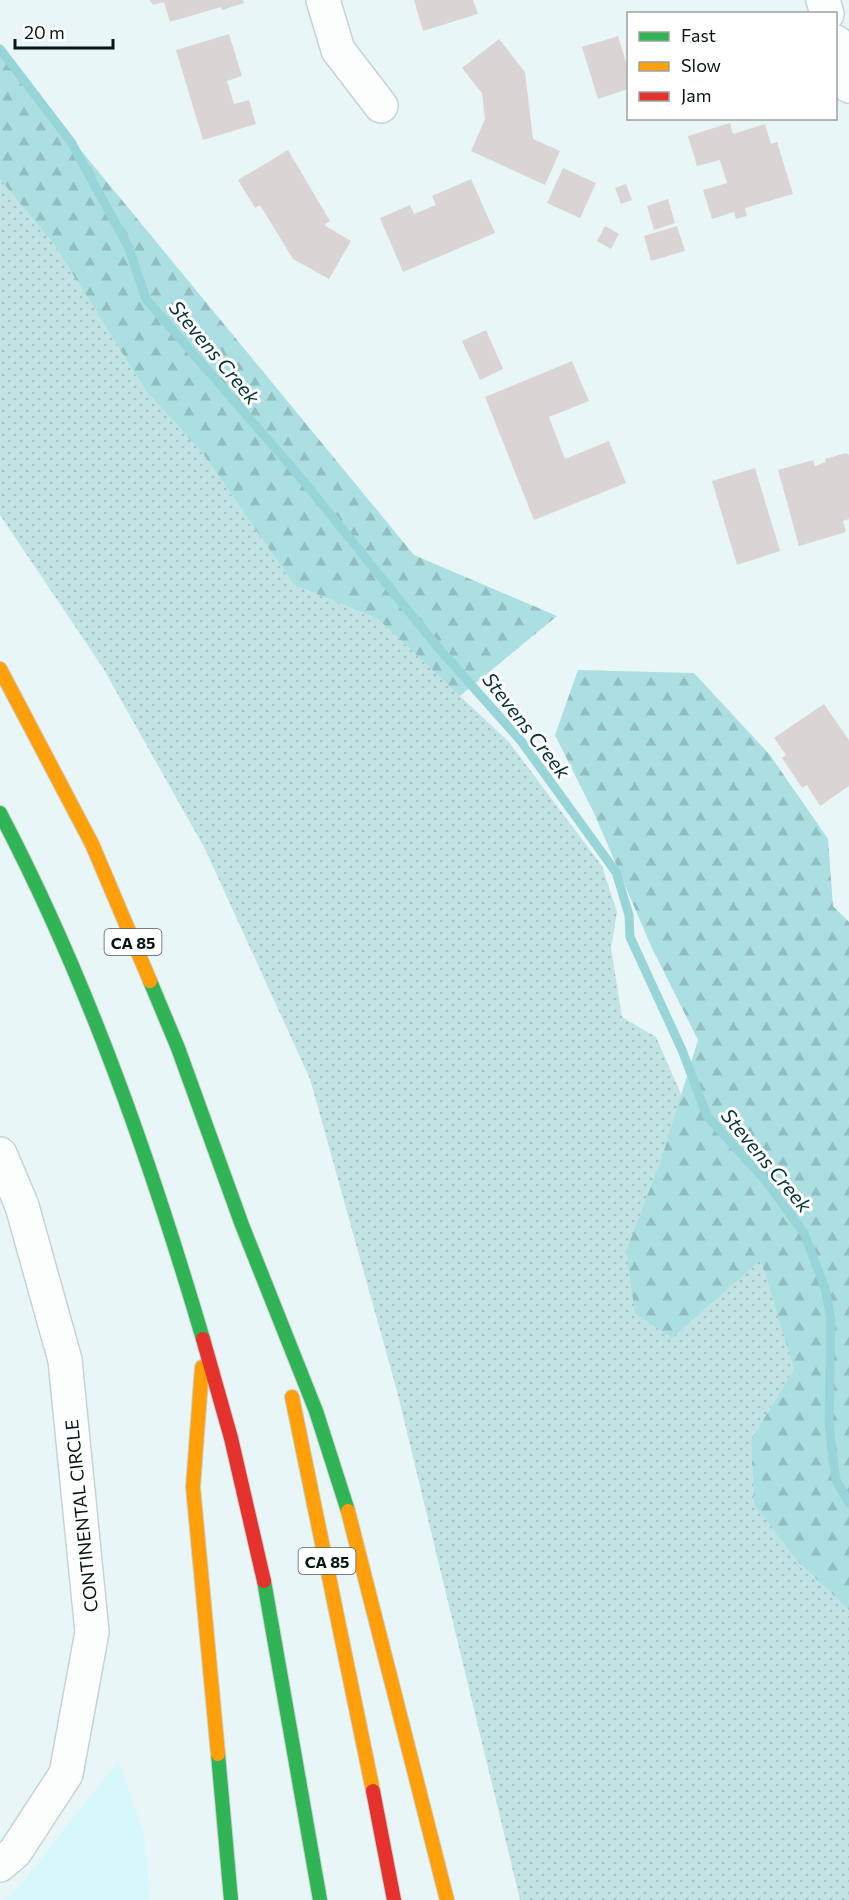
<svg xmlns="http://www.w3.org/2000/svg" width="849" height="1900" viewBox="0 0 849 1900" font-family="Commissioner,sans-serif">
<defs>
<pattern id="grass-dots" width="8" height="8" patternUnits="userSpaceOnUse" patternTransform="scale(1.5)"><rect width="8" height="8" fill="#c2e3e4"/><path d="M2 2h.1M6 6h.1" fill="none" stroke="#a5c2c3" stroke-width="1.8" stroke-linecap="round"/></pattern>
<pattern id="forest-firs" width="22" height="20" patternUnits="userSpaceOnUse" patternTransform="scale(1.5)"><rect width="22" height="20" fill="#acdfe2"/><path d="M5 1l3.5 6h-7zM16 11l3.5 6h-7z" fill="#92bec1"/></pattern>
</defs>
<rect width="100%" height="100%" fill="#e9f6f7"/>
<!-- built -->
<path fill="#d6f8fa" d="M118,1761L144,1833L150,1900H3L15,1892Z"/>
<!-- grass -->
<path fill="url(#grass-dots)" d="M0,179L55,246L146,391L204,455L294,585L378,619L509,742L602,866L617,912L611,948L622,1017L656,1037L713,1167L765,1208L794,1369L751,1440L754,1503L797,1561L849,1610V1900H520L397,1391L310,1079L205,849L103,668L0,515Z"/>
<!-- forest -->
<g fill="url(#forest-firs)">
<path d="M0,52L414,555L557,616L460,696L378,619L294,585L204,455L146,391L55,246L0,179Z"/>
<path d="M578,670L694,673L770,755L828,839L833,906L849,922V1610L797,1561L754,1504L751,1440L794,1369L761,1260L672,1338L635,1313L626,1251L661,1160L698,1040L651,946L594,813L555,735Z"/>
</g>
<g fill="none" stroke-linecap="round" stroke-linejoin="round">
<!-- stream -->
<path stroke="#98d5d8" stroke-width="9" d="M0,49L71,142L129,248L146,299L301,478L435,644L521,741L616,872L629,915L630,937L682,1050L707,1116L766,1181L804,1233L825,1288L831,1319L829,1423L833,1460L836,1480L849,1503"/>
</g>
<!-- building -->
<g fill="#dbd4d4">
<path d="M150,0H243L244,3L222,10L221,7L170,22L164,2L153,5Z"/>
<path d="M414,0H473L478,14L423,31Z"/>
<path d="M229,34L242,76L227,81L234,104L249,100L256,124L203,140L176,50Z"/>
<path d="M618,36L628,69V89L598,99L582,47Z"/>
<path d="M499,39L525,72L533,139L560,151L545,185L471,151L485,119L482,93L462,68Z"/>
<path d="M730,123L733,134L765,124L771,144L777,142L793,194L745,208L747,216L736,219L734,212L712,219L703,190L727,183L720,160L697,166L688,136Z"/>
<path d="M288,150L330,221L324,225L351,241L329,279L293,259L260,205L255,208L238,180Z"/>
<path d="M563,168L596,183L580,218L547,203Z"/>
<path d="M471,179L495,233L403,272L380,218L410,205L414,214L436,205L432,196Z"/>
<path d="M626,184L632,200L621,204L615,188Z"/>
<path d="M668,199L675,223L654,230L647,206Z"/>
<path d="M605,226L619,234L611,249L597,241Z"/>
<path d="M677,226L685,251L651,261L644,236Z"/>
<path d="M486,330L503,369L480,380L462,341Z"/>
<path d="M572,361L589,401L549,417L565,459L609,441L626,483L534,520L485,397Z"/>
<path d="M846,453L849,455V519L843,521L846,532L799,546L778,470L813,460L815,466L826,462L825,459Z"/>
<path d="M755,468L780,551L737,565L712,481Z"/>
<path d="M824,704L849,740V786L820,806L807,785L802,788L782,758L786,755L774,738Z"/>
</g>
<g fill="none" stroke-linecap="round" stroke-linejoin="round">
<defs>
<g id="street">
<path d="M323,0L338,50L381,106"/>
<path d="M823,0L827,14"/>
<path d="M836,42L849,86"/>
<path d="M0,1154L22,1206L65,1360L92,1632L66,1774L15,1852L0,1865"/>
</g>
<g id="fast">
<path d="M0,813C87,979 150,1159 203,1339"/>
<path d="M150,981L178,1048L242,1225L316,1411L348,1511"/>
<path d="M264,1581L320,1900"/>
<path d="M218,1754L231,1900"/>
</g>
<g id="slow">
<path d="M0,669L92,844L150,981"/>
<path d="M202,1367L193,1487L218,1754"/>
<path d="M292,1397L373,1791"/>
<path d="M348,1511L447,1900"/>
</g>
<g id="jam">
<path d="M203,1339L231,1438L264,1581"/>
<path d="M373,1791L394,1900"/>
</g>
</defs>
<!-- street casing -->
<use href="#street" stroke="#c6d3d4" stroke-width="36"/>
<!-- fast casing -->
<use href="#fast" stroke="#cad2d2" stroke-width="16"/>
<!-- slow casing -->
<use href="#slow" stroke="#cad2d2" stroke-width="16"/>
<!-- jam casing -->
<use href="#jam" stroke="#cad2d2" stroke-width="16"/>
<!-- street -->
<use href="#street" stroke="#fcfefe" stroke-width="33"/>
<!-- fast -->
<use href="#fast" stroke="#30b455" stroke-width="14"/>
<!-- slow -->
<use href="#slow" stroke="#ff9f0a" stroke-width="14"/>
<!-- jam -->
<use href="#jam" stroke="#e5322d" stroke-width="14"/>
</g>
<g text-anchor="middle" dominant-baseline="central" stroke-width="6" stroke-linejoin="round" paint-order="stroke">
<!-- shield labels -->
<g fill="#fff" stroke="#515b5b" stroke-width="1.5">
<rect x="104.5" y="929" width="57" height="26" rx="4.5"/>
<rect x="298.5" y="1548" width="57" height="26" rx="4.5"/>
</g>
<g font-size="16" font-weight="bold" fill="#061515">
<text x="133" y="942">CA 85</text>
<text x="327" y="1561">CA 85</text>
</g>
<!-- street labels -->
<g font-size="18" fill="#061515" stroke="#fff">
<text transform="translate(81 1516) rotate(-96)">CONTINENTAL CIRCLE</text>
</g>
<!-- water labels -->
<g font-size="20" font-style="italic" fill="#073133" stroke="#fff">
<text transform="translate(215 352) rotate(50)">Stevens Creek</text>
<text transform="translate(527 725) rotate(52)">Stevens Creek</text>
<text transform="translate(767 1160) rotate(50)">Stevens Creek</text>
</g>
</g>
<!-- legend -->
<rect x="627" y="12" width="210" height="108" fill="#ffffff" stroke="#9ba1a1" stroke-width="1.5"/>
<rect x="639" y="32" width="30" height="9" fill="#30b455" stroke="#9ba1a1" stroke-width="1.5"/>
<text x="681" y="42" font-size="18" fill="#061515">Fast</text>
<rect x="639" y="62" width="30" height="9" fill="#ff9f0a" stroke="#9ba1a1" stroke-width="1.5"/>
<text x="681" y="72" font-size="18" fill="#061515">Slow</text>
<rect x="639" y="92" width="30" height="9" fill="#e5322d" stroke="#9ba1a1" stroke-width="1.5"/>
<text x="681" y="102" font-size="18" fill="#061515">Jam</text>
<!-- scale -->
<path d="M15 39v9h98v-9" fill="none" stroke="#061515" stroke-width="3"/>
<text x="24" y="39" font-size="18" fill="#061515" stroke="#ffffff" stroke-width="4.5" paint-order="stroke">20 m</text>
</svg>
